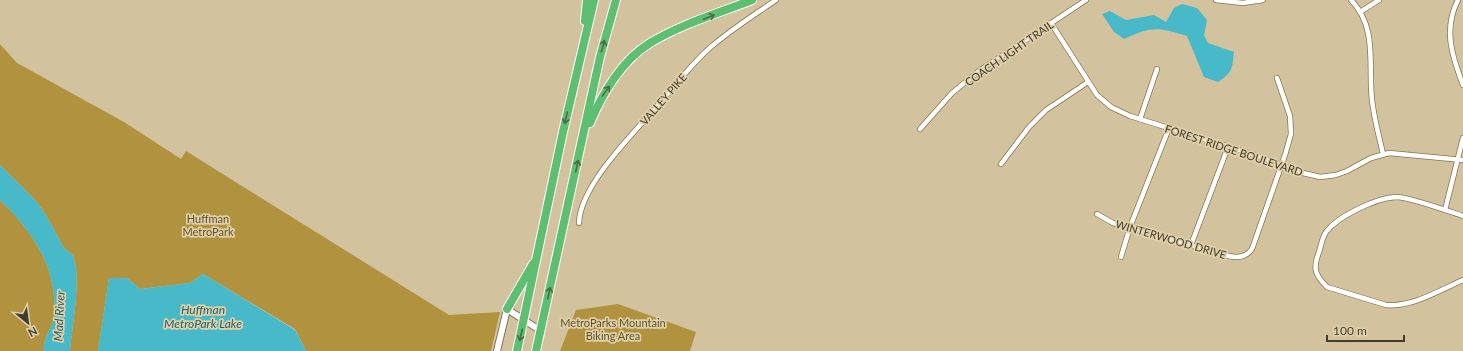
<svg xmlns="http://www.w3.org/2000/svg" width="1463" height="351" viewBox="0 0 1463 351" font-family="Lato,sans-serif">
<rect width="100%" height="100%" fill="#d2c39e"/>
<!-- green -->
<g fill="#b1923f">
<path d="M0,44L17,63L124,122L181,159L186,151L449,315L500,312L491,351H306L295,329L203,274L190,283L140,289L127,278H109L98,351H70C72,323 82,281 73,255L64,248L47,217L36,201L0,165Z"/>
<path d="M0,200C33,232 58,268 54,316C53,328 42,338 44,351H0Z"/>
<path d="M618,304L696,332L690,351H560L576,310Z"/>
</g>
<!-- water -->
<g fill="#47b9c9">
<path d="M1182,4L1197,8L1207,20L1204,35L1208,43L1234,52C1232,69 1233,72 1218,82L1204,77L1187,36C1158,27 1152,26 1124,39L1114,32L1102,14L1110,11L1126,20L1154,15L1166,22L1174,8Z"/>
<path d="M0,165L36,201L47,217L64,248L73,255C82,281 72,323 70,351H44C42,338 53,328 54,316C58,268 33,232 0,200Z"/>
<path d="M203,274L295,330L306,351H98L109,278H127L140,289L190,283Z"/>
</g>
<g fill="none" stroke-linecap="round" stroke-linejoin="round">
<defs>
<g id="street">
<path d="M1216,0L1243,3L1263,0"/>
<path d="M1351,0C1378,28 1368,65 1372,100C1374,118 1379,136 1383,154"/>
<path d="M1458,0C1443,29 1452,56 1463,85"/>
<path d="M1360,12L1379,0"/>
<path d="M1051,23L1097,95L1111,107L1130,116L1252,154L1303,173L1320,177L1336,175L1347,171L1371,158L1389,153L1463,160"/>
<path d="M1140,119L1157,69"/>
<path d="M920,129L952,93L979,71L1086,0"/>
<path d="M1001,164L1029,127L1046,110L1088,82"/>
<path d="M1445,210L1463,138"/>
<path d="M1097,214L1113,223L1218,253C1231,257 1243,261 1252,249L1285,155L1291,134L1290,116L1277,78"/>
<path d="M1463,216C1448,211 1409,197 1396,197C1376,198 1338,216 1326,232C1322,238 1321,246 1319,252C1313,268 1314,274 1327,287L1386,305C1413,307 1438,291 1463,280"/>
<path d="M579,223C580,183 640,127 665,97C680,80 694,61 712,46C732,29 754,15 776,0"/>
<path d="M1191,245L1228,147"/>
<path d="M1121,257L1130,227L1169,128"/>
</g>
<path id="secondary" d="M497,351L507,309L541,331"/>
<g id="highway">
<path d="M585,21L587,0"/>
<path d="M590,123C602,94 622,60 650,43C681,24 719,13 752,0"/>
<path d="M507,309L533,264"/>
<path d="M517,351L563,132L594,0"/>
<path d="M536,351L600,57L616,0"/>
</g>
</defs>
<!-- street casing -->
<use href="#street" stroke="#857653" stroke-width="6"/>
<!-- secondary casing -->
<use href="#secondary" stroke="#857653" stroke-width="8"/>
<!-- highway casing -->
<use href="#highway" stroke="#fff" stroke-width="10"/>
<!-- street -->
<use href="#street" stroke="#fff" stroke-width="4.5"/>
<!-- secondary -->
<use href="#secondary" stroke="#fff" stroke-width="6"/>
<!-- highway -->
<use href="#highway" stroke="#5ebe71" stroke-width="8"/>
</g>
<!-- one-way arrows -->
<defs><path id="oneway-shaft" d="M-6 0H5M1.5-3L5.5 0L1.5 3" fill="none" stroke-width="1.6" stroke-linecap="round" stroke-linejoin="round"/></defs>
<g stroke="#4c6a45">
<use href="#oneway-shaft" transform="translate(709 17) rotate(-22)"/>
<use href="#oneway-shaft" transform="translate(603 46) rotate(-74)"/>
<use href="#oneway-shaft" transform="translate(606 91) rotate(-55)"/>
<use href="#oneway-shaft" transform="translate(566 118) rotate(103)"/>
<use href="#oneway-shaft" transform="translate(577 166) rotate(-78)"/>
<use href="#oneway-shaft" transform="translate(549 293) rotate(-78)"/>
<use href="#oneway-shaft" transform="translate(521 335) rotate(103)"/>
</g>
<g text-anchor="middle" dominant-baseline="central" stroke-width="3.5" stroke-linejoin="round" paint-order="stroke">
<!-- street labels -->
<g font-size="11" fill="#423c2d" stroke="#dfd0aa">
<text transform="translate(1009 53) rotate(-35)">COACH LIGHT TRAIL</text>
<text transform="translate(663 99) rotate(-49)">VALLEY PIKE</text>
<text transform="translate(1234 150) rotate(18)">FOREST RIDGE BOULEVARD</text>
<text transform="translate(1171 239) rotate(16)">WINTERWOOD DRIVE</text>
</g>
<!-- park labels -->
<g font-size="11" fill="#625127" stroke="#dfd0aa">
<text x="208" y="218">Huffman<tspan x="208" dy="13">MetroPark</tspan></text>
<text x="613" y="322">MetroParks Mountain<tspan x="613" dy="13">Biking Area</tspan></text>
</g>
<!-- water labels -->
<g font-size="12" font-style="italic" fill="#226069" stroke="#dfd0aa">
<text x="203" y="309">Huffman<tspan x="203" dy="14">MetroPark Lake</tspan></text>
<text transform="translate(59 316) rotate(-87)">Mad River</text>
</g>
</g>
<!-- north arrow -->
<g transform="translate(28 323) rotate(151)" stroke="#dfd0aa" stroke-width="3" paint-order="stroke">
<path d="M0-3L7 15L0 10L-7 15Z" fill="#423c2d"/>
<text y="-6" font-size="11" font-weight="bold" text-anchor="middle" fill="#423c2d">N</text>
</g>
<!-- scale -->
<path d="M1327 335v6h77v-6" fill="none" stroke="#423c2d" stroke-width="2"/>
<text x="1333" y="335" font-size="12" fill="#423c2d" stroke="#dfd0aa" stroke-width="3" paint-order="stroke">100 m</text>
</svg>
